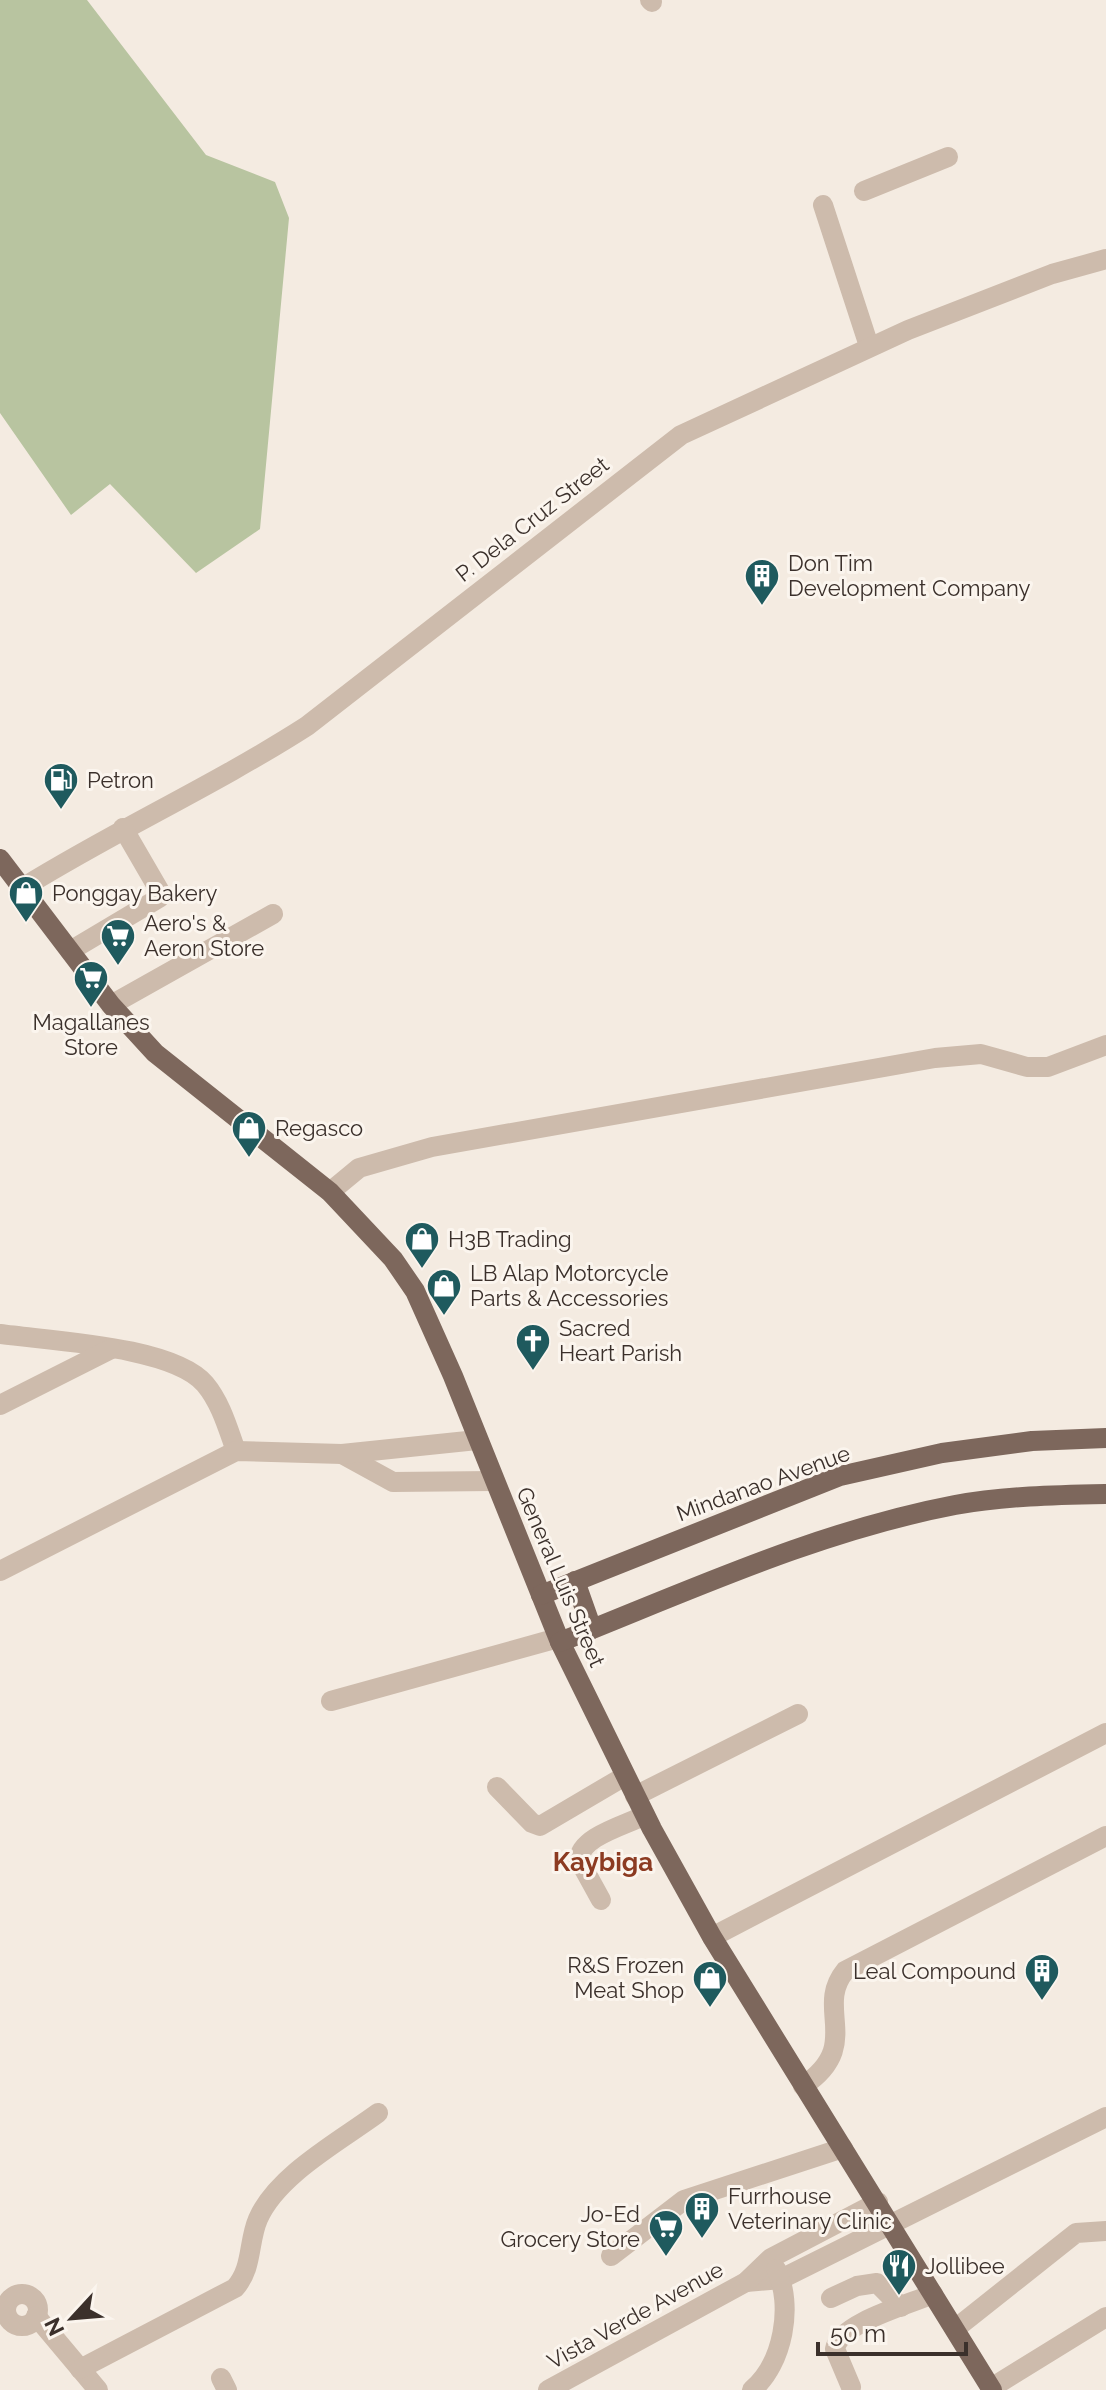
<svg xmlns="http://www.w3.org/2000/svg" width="1106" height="2390" viewBox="0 0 1106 2390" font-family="Raleway,sans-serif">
<rect width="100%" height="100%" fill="#f4ebe1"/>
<!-- green -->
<path fill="#b8c4a0" d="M0,0H87L206,155L275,182L289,218L260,529L196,573L110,484L71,515L0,413Z"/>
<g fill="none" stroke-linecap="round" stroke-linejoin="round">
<!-- minor -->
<g stroke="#cdbbac" stroke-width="20">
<path d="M650,0L652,2"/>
<path d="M864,191L948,157"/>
<path d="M823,205L869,346"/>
<path d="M24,887C116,830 215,785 307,726L681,435L908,330L1052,274L1106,259"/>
<path d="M70,951L159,898V890L123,828"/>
<path d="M111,1005L273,914"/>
<path d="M330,1192L359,1168L432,1147L935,1058L981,1054L1027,1067H1048L1106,1045"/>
<path d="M0,1334C50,1341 173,1346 205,1384C221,1403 228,1429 236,1451"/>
<path d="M0,1405L111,1349"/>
<path d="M342,1454L393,1482L493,1481"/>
<path d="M0,1571L236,1451L342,1454L477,1440"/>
<path d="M331,1701L558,1638"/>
<path d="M497,1787L532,1823L540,1826L625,1776"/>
<path d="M635,1796L798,1714"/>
<path d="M601,1900L579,1860C580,1836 627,1825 645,1815"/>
<path d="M712,1937L1106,1733"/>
<path d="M803,2086C864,2045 814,2009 845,1971L1106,1836"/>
<path d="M611,2256L684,2200L843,2148"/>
<path d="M746,2282L781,2279L1106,2117"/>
<circle cx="22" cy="2310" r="16"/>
<path d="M831,2298L857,2286L877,2283L901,2307"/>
<path d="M36,2316L98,2390"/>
<path d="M955,2329L1076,2233L1106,2231"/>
<path d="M80,2369L235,2288C253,2268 248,2242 258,2219C277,2175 340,2141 378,2113"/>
<path d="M221,2378L227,2390"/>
<path d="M851,2387L835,2349C839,2323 910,2304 933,2294"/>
<path d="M991,2388L1106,2317"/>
<path d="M548,2390L746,2282L771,2258L878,2202"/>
<path d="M752,2390C783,2364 794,2305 776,2269"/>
</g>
<!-- major -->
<g stroke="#7d675c" stroke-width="20">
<path d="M0,859L111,1005L155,1053L330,1192L393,1259L415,1291L453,1376L560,1642L652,1829L712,1937L992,2390"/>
<path d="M575,1581L592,1629"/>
<path d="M541,1595L840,1476L942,1453L1032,1441L1106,1438"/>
<path d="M560,1642C689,1591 818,1531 955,1505C1004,1496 1056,1495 1106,1494"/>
</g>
</g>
<!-- icons -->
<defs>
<symbol id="building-pin" viewBox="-11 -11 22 30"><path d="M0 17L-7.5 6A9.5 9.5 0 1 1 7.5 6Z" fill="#1f5a5e" stroke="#fbf5ee"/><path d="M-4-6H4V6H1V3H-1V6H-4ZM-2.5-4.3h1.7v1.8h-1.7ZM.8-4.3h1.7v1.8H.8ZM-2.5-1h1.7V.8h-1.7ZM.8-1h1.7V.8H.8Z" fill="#fff"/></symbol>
<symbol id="fuel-pin" viewBox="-11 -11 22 30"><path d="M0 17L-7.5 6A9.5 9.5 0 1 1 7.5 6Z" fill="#1f5a5e" stroke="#fbf5ee"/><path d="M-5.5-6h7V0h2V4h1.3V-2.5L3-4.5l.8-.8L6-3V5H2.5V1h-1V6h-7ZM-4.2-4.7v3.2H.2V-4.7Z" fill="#fff"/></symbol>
<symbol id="shop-pin" viewBox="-11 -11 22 30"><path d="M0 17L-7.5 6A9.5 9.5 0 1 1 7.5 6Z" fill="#1f5a5e" stroke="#fbf5ee"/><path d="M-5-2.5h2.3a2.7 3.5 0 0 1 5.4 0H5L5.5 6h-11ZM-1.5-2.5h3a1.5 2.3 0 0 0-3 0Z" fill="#fff"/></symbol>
<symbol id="supermarket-pin" viewBox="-11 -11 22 30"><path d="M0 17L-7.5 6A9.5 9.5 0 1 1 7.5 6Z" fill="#1f5a5e" stroke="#fbf5ee"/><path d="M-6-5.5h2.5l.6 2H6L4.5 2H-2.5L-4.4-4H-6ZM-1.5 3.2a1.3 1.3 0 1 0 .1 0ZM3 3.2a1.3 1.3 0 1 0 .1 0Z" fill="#fff"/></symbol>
<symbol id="church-pin" viewBox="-11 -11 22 30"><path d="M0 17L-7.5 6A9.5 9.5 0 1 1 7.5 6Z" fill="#1f5a5e" stroke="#fbf5ee"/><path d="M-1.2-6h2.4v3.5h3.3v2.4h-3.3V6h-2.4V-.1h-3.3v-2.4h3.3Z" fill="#fff"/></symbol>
<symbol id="restaurant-pin" viewBox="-11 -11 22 30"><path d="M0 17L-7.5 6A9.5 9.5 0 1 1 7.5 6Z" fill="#1f5a5e" stroke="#fbf5ee"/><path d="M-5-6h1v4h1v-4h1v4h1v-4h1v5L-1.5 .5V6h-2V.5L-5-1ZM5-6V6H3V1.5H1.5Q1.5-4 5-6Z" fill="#fff"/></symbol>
</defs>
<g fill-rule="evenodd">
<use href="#building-pin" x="742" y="556" width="40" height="54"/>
<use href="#fuel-pin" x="41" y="760" width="40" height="54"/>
<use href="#shop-pin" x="6" y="873" width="40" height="54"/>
<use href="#supermarket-pin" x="98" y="916" width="40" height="54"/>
<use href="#supermarket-pin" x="71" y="958" width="40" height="54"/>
<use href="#shop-pin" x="229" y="1108" width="40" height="54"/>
<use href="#shop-pin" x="402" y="1219" width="40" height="54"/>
<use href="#shop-pin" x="424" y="1266" width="40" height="54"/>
<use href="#church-pin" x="513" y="1321" width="40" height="54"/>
<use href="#building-pin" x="1022" y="1951" width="40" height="54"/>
<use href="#shop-pin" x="690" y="1958" width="40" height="54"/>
<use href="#building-pin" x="682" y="2189" width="40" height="54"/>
<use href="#supermarket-pin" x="646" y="2207" width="40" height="54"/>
<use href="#restaurant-pin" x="879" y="2246" width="40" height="54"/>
</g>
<g text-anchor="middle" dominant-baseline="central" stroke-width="6" stroke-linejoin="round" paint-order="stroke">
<!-- street labels -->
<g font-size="22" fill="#3b302b" stroke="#fbf5ee">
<text transform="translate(532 519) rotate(-38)">P. Dela Cruz Street</text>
<text transform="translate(763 1483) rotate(-20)">Mindanao Avenue</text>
<text transform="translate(561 1577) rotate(67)">General Luis Street</text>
<text transform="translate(635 2315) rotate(-29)">Vista Verde Avenue</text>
</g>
<!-- poi labels -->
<g font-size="22" fill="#3b302b" stroke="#fbf5ee" text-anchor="start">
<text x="788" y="563">Don Tim<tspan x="788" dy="25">Development Company</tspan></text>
<text x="87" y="780">Petron</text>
<text x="52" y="893">Ponggay Bakery</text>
<text x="144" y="923">Aero's &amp;<tspan x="144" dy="25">Aeron Store</tspan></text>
<text x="91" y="1022" text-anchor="middle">Magallanes<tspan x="91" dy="25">Store</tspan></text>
<text x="275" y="1128">Regasco</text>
<text x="448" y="1239">H3B Trading</text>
<text x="470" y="1273">LB Alap Motorcycle<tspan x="470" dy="25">Parts &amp; Accessories</tspan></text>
<text x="559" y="1328">Sacred<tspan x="559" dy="25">Heart Parish</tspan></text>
<text x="684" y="1965" text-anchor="end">R&amp;S Frozen<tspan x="684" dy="25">Meat Shop</tspan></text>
<text x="1016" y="1971" text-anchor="end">Leal Compound</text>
<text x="728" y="2196">Furrhouse<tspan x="728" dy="25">Veterinary Clinic</tspan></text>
<text x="640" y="2214" text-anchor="end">Jo-Ed<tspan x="640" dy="25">Grocery Store</tspan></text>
<text x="925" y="2266">Jollibee</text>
</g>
<!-- quarter labels -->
<g font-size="26" font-weight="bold" fill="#8c3b22" stroke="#fbf5ee">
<text x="603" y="1862">Kaybiga</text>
</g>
</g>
<!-- north arrow -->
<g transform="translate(72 2318) rotate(244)" stroke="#fbf5ee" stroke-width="6" paint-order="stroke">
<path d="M0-6L14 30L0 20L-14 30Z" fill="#3b302b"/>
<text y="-12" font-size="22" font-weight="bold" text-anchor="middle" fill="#3b302b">N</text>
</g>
<!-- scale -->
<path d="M818 2342v12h148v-12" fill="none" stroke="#3b302b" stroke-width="4"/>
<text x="830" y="2342" font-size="24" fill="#3b302b" stroke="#fbf5ee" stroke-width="6" paint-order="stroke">50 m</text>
</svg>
